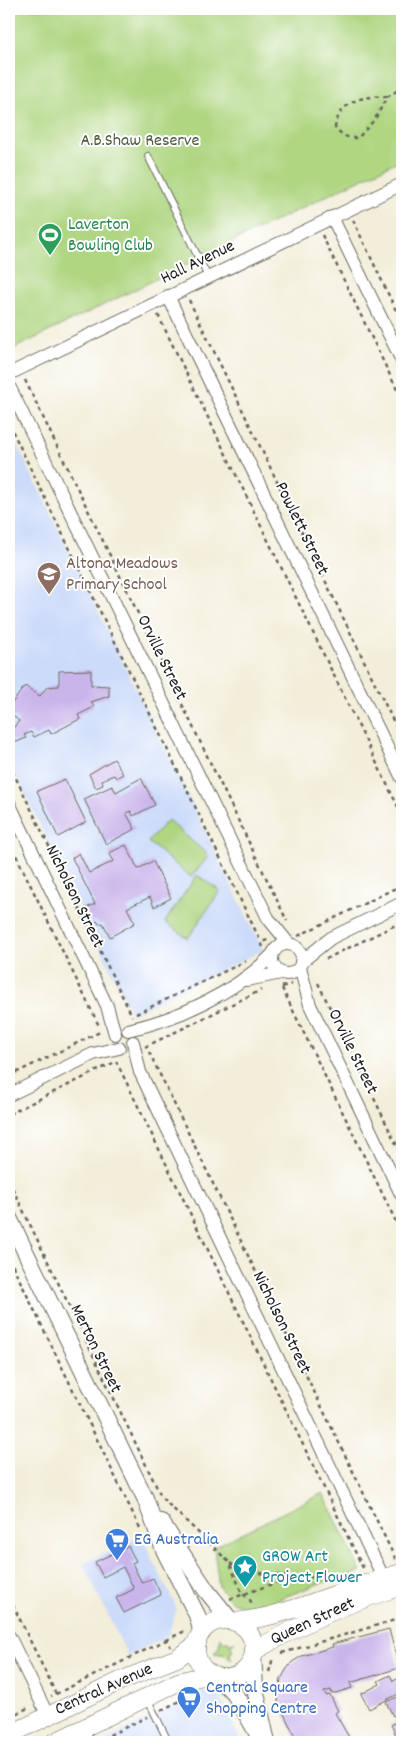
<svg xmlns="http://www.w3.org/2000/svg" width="411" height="1751" viewBox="0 0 411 1751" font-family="Dekko,sans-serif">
<rect width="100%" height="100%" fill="#fff"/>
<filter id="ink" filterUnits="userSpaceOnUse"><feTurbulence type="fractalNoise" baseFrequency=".02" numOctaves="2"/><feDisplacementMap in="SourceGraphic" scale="10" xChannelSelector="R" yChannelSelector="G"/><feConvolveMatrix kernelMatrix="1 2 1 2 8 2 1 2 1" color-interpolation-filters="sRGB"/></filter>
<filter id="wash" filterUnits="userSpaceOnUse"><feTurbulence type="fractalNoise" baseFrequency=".0096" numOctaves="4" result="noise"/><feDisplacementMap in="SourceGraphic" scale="20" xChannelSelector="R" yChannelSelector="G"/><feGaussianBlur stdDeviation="1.12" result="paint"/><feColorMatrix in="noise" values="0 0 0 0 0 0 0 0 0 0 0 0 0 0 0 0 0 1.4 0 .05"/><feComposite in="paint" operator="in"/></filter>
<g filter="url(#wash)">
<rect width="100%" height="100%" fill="#f2eed9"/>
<!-- built -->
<g fill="#ccdbfa">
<path d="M9,428L263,950L132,1014L9,761Z"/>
<path d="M141,1536L177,1609L167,1637L128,1656L83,1564Z"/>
<path d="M206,1690L219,1695L242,1742H100Z"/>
</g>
<!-- green -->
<g fill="#afd681" stroke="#66794e">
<path d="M9,9H402V159L9,351Z"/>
<path d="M168,820L209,856L191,877L148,842Z"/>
<path d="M197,875L220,891L188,938L165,922Z"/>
<path d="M323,1493L361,1572L318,1584L258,1607L244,1606L232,1602L219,1587L214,1547Z"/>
<path d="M220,1637L225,1642L227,1640L229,1643L235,1642L231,1646L233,1651L230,1653L231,1660L226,1655L214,1653L219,1647Z"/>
</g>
<g id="blocks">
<!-- building -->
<g fill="#cab5eb">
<path d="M91,670V685L109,686V696L91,702L94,707L78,715L80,719L51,734L49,730L34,737L31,732L24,735L26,738L17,742L9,738V733L19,721L9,712V707L25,686L40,696L47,687L59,686V671Z"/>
<path d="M114,759L123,774L116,778L114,775L102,780L103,785L96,788L89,774Z"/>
<path d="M141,778L155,805L133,816L131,811L126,813L135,829L106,844L84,799L112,786L116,792Z"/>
<path d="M65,779L86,822L58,837L37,791Z"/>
<path d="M126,845L138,869L153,861L171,898L154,907L150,897L127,908L135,923L110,937L103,923L99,924L97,921L93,922L84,909L95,904L72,858L79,853L89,873L114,861L109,853Z"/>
<path d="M128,1546L136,1561L132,1563L142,1583L153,1578L161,1595L124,1613L116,1598L134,1589L123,1567L103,1577L95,1562Z"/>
<path d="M389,1629L399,1668L350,1683L352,1688L332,1694L331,1690L324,1692L327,1696L330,1695L338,1711L335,1713L350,1739L347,1740L348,1742H298L278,1702L281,1679L286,1670L292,1662L302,1656L333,1647L332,1644Z"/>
<path d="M402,1668V1692L369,1709L361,1694L380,1684L378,1681L390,1675L393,1681L402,1677L399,1670Z"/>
<path d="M402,1695V1712L393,1716L386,1702Z"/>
<path d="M402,1719V1737L398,1739L391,1725Z"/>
</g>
</g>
</g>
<g filter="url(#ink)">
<use href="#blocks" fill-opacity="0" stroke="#67665e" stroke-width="1"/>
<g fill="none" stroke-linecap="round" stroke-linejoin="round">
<defs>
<g id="service">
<path d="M148,156L208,277"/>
<path d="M147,1698L166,1737"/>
<path d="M75,1742L89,1734"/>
</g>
<g id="minor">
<path d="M332,217L402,361"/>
<path d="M168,296L402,778"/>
<path d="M9,374L402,184"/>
<path d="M9,386L268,918L289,944"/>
<path d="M9,803L107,1006L115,1034"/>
<circle cx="287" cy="959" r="15"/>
<path d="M301,962L331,938L402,903"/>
<path d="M300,967L310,1005L402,1196"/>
<path d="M247,980L281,973"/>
<path d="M128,1030C178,1019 236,992 272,955"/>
<path d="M133,1042L140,1072L387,1585"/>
<path d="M9,1095L93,1054L119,1048"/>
<path d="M9,1636L48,1716"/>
</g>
<g id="tertiary">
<path d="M9,1218L145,1498L164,1550L197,1615L202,1633"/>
<path d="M161,1522L206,1590L231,1621"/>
<path d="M253,1655L255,1689L267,1742"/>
<path d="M214,1676L233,1691L259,1736"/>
</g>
<g id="secondary">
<circle cx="225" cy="1649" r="29"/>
<path d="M235,1622C292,1616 346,1587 402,1573"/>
<path d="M254,1651C300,1624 351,1601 402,1586"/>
<path d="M9,1735L120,1681L177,1658L197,1644"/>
<path d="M55,1742L178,1682L211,1674"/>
</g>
</defs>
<!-- service casing -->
<use href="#service" stroke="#67665e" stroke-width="8"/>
<!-- minor casing -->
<use href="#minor" stroke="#67665e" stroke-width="14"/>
<!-- tertiary casing -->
<use href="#tertiary" stroke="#67665e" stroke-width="18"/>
<!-- secondary casing -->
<use href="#secondary" stroke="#67665e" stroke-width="19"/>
<!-- path -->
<g stroke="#67665e" stroke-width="2.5" stroke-dasharray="4 4" stroke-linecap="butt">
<path d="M387,97C363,95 340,101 335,127C342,136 346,138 358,138L375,119L387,97L402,88"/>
<path d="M353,220L402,323"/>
<path d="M322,235L402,400"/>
<path d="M189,300L402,739"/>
<path d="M158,315L402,815"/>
<path d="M25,380L287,921"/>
<path d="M9,424L261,942"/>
<path d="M9,764L132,1016"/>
<path d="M9,841L99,1026"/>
<path d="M298,936L402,885"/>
<path d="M263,947L261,942L271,939"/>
<path d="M326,959L402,922"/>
<path d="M318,983L402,1156"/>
<path d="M282,987L292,984"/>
<path d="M282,988L402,1234"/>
<path d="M136,1014L246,961"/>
<path d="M145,1047L261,990"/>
<path d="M149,1052L396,1560"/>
<path d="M116,1061L364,1570"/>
<path d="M9,1076L102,1031"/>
<path d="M9,1114L113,1063"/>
<path d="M9,1181L162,1498L229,1562L242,1593L250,1600L252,1604"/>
<path d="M9,1258L140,1528"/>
<path d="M230,1563C246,1577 313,1577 337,1578"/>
<path d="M9,1597L56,1694L51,1696"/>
<path d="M230,1599L295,1576"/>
<path d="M166,1640L187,1630"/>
<path d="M282,1653L402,1618"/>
<path d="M269,1672L273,1658"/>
<path d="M56,1694L166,1640L171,1647"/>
<path d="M161,1710L192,1695"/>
<path d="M9,1717L30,1707"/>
<path d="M95,1742L147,1717"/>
</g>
<!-- service -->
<use href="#service" stroke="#fff" stroke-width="6"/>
<!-- minor -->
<use href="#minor" stroke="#fff" stroke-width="12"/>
<!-- tertiary -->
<use href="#tertiary" stroke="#fff" stroke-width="16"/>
<!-- secondary -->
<use href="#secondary" stroke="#fff" stroke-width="18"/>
</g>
</g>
<!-- icons -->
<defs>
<symbol id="stadium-pin" viewBox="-11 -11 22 30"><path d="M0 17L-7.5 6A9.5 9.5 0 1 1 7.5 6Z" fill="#2e9e5b" stroke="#fff"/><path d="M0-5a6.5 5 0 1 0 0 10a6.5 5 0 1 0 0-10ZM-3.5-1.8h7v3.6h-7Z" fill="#fff"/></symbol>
<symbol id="school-pin" viewBox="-11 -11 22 30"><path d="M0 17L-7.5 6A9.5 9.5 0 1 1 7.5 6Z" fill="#8d6e63" stroke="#fff"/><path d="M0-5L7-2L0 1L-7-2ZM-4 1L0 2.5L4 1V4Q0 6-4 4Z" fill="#fff"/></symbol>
<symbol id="supermarket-pin" viewBox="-11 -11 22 30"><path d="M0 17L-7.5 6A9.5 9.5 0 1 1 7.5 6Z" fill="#3f7fe0" stroke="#fff"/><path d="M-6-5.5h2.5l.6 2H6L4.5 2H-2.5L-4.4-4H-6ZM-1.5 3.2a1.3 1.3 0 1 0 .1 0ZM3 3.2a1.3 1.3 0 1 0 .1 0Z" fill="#fff"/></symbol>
<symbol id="sight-pin" viewBox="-11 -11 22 30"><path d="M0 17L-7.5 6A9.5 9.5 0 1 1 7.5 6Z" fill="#0f9aa8" stroke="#fff"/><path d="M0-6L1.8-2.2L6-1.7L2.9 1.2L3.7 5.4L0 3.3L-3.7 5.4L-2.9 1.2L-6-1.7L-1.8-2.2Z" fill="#fff"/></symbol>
</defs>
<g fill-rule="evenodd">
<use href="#stadium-pin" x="36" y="221" width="28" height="38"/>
<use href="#school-pin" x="35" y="560" width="28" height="38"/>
<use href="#supermarket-pin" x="103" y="1526" width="28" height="38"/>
<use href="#sight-pin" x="231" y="1553" width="28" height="38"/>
<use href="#supermarket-pin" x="175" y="1684" width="28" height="38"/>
</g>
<g text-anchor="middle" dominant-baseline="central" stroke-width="4" stroke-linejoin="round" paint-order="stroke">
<!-- park labels -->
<g font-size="18" fill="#4f5d3f" stroke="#fff">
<text x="140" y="141">A.B.Shaw Reserve</text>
</g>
<!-- leisure labels -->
<g font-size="18" fill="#27864d" stroke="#fff" text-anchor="start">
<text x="68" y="225">Laverton<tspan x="68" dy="21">Bowling Club</tspan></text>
</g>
<!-- street labels -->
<g font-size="18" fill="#1c1c1c" stroke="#fff">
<text transform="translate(198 263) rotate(-26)">Hall Avenue</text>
<text transform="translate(301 529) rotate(64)">Powlett Street</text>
<text transform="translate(161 658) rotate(64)">Orville Street</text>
<text transform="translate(74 897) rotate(64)">Nicholson Street</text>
<text transform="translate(352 1052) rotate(64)">Orville Street</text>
<text transform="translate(281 1323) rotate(64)">Nicholson Street</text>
<text transform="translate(95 1349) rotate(64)">Merton Street</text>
<text transform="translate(313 1622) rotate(-25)">Queen Street</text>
<text transform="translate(104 1690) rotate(-24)">Central Avenue</text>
</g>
<!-- education labels -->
<g font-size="18" fill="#785e54" stroke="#fff" text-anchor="start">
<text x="66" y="564">Altona Meadows<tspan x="66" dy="21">Primary School</tspan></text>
</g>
<!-- shop labels -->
<g font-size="18" fill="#366cbe" stroke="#fff" text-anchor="start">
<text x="134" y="1540">EG Australia</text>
<text x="206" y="1688">Central Square<tspan x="206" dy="21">Shopping Centre</tspan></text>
</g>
<!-- culture labels -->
<g font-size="18" fill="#0d838f" stroke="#fff" text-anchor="start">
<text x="262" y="1557">GROW Art<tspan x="262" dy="21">Project Flower</tspan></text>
</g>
</g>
<!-- margin -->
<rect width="411" height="1751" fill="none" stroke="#fff" stroke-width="30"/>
</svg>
